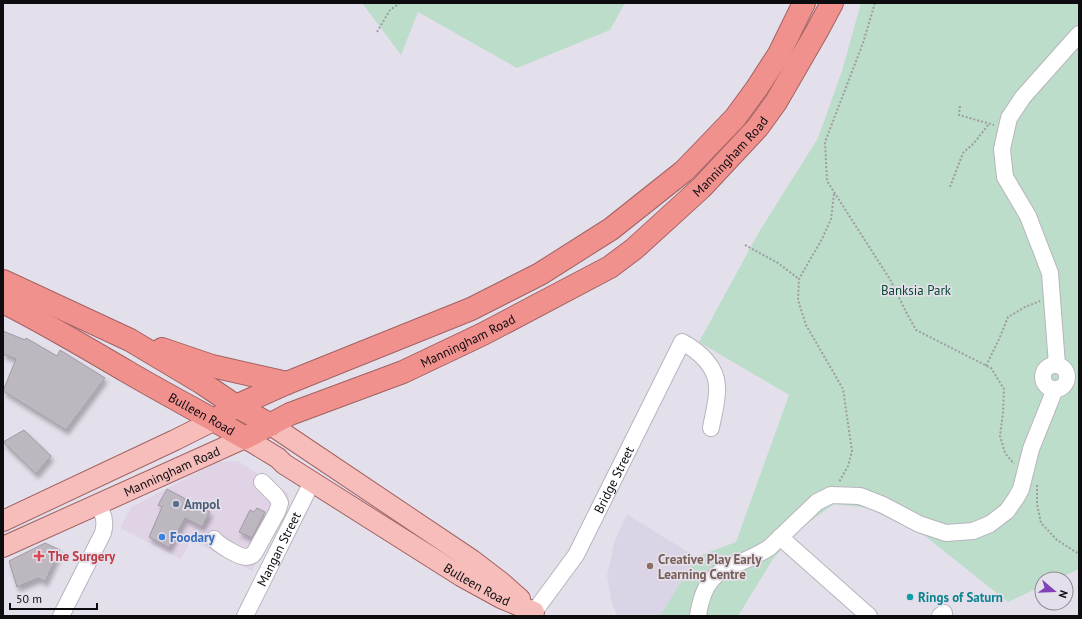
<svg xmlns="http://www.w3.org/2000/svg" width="1082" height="619" viewBox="0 0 1082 619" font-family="'PT Sans',sans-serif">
<defs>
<filter id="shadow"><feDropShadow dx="2.5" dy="4.5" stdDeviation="2" flood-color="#0004"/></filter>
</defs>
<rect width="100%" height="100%" fill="#e4e0eb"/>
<!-- commercial -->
<path fill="#e1d3e6" d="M238,461L288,493L289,499L252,571L191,540L181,559L120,528L131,507L218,462Z"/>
<!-- built -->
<path fill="#dbd4e6" d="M627,514L696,557L660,616H617L611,600L607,576L614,543Z"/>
<!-- green -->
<g fill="#bbddc9">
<path d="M362,3H625L610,30L517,68L418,12L401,55Z"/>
<path d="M861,3H1079V569L1057,579H1042V586L1008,602L925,536L868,508L834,504L801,528L773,559L738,616H660L696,557L736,542L789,395L699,342L759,232L818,138L842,71Z"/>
</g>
<!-- building -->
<g fill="#bdb7c0" stroke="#a09aa4" filter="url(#shadow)">
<path d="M3,331L25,340L26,338L57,356L60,350L105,378L66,430L3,391L16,359L3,354Z"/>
<path d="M24,430L51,456L36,474L3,442Z"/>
<path d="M167,489L210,512L202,527L185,518L169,548L149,537L162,507L158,505Z"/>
<path d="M257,508L265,512L252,538L239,532L250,510L254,512Z"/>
<path d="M45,543L60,550L45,582L39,578L17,587L9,561Z"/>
</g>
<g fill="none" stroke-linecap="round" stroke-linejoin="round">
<defs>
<g id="minor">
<path d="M1057,365L1050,273L1028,216L1005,177L1002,149L1009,118L1023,97L1079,34"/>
<circle cx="1055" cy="377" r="12"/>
<path d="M780,537L869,616"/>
<path d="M214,539C219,545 239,557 246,557C250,557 253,555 255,552L277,512L280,503L276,496L262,482"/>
<path id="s1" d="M534,612L576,555L682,342C699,351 717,367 717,387C718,399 713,416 711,428"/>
<path d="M61,616L103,533C106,522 104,514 98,505"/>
<path id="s2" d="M245,616L312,482"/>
<path d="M698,616C706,561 733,572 770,547L817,502L831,495L860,496L883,505L919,524L946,533L973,531L990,524L1007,511L1016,498L1021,489L1031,449L1055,389"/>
<path d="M940,616L944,613"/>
</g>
<g id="major">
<path d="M271,425L472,560L502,583L520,599"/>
<path d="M3,521L175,440L215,420"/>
<path id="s3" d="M3,547L245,438L278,458L284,464L461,576L501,598L534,612"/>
</g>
<g id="highway">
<path d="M3,281L130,340L202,383L236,406L271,425"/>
<path id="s4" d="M3,302C45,323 85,347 126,371C165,394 206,415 245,438L290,414L403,372L483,334L610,267L634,249L701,188L758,127L776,102L817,31L832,3"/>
<path d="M162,349L212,366L287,383"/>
<path d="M215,420L236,406L287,383L471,309L540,274L611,229L684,171L735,118L757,88L779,54L804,3"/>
</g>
</defs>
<!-- minor casing -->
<use href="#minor" stroke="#b8b4be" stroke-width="18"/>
<!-- major casing -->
<use href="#major" stroke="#a16262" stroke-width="22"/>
<!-- highway casing -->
<use href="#highway" stroke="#a16262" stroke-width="24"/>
<!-- path -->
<g stroke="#9f9ca4" stroke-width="2" stroke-dasharray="2 2" stroke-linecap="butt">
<path d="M875,3L863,43L825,142L827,181L891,281L906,312L916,330L991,368L1004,389L1003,413L1000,436L1005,453L1014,464"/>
<path d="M377,32L390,10L400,3"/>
<path d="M960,106L959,115L994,125"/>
<path d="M950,187L963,153L974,143L989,124"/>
<path d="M834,194L831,219L822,239L799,279L798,300L806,325L843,389L852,451L848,466L839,482"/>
<path d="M745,245L778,263L799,279"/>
<path d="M986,366L1000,337L1008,317L1025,307L1040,301"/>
<path d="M1037,485V504L1041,523L1057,540L1079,554"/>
</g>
<!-- minor -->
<use href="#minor" stroke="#fff" stroke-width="16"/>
<!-- major -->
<use href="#major" stroke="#f7bdbb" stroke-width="20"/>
<!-- highway -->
<use href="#highway" stroke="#f1918e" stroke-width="22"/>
</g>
<!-- markers -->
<circle fill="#5c6f8a" stroke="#e4e0eb" stroke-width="1.5" cx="176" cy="504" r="4"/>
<circle fill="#3f7fe0" stroke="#e4e0eb" stroke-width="1.5" cx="162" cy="537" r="4"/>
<path fill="#e0444e" stroke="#e4e0eb" stroke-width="1.5" d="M37 550h4v4h4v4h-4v4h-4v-4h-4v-4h4z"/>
<circle fill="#8d6e63" stroke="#e4e0eb" stroke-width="1.5" cx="650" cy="566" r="4"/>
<circle fill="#0f9aa8" stroke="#e4e0eb" stroke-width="1.5" cx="910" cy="597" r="4"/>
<g text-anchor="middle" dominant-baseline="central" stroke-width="3.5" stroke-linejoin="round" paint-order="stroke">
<!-- street labels -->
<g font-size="13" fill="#0d0c0f" stroke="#e4e0eb">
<text stroke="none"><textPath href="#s4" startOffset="845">Manningham Road</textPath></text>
<text stroke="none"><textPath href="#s4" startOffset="521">Manningham Road</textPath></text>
<text stroke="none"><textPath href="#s4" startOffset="228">Bulleen Road</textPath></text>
<text stroke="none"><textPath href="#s3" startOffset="185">Manningham Road</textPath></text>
<text stroke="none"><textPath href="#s1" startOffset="155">Bridge Street</textPath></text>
<text stroke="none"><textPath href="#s2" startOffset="75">Mangan Street</textPath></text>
<text stroke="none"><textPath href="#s3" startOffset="540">Bulleen Road</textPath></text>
</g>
<!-- park labels -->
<g font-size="13" fill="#07462d" stroke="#e4e0eb">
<text x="916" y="290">Banksia Park</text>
</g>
<!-- service labels -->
<g font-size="13" font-weight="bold" fill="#4e5e75" stroke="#e4e0eb" text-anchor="start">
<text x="184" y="504">Ampol</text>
</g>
<!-- shop labels -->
<g font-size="13" font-weight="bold" fill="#366cbe" stroke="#e4e0eb" text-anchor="start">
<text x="170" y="537">Foodary</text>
</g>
<!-- health labels -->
<g font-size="13" font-weight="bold" fill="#be3a42" stroke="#e4e0eb" text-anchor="start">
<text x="48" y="556">The Surgery</text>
</g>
<!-- education labels -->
<g font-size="13" font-weight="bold" fill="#785e54" stroke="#e4e0eb" text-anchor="start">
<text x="658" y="559">Creative Play Early<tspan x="658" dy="15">Learning Centre</tspan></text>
</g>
<!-- culture labels -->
<g font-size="13" font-weight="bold" fill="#0d838f" stroke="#e4e0eb" text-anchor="start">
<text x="918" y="597">Rings of Saturn</text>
</g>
</g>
<!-- border -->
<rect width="1082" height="619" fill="none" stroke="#0d0c0f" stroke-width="8"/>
<!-- north arrow -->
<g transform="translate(1054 591) rotate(109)"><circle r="19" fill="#e4e0eb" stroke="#8e8b93"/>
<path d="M0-3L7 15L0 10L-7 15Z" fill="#8241b5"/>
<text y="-6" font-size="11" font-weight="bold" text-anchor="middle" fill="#0d0c0f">N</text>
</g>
<!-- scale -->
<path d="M10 603v6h87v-6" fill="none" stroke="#0d0c0f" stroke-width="2"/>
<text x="16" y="603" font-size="12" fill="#0d0c0f" stroke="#e4e0eb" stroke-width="3" paint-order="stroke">50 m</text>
</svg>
